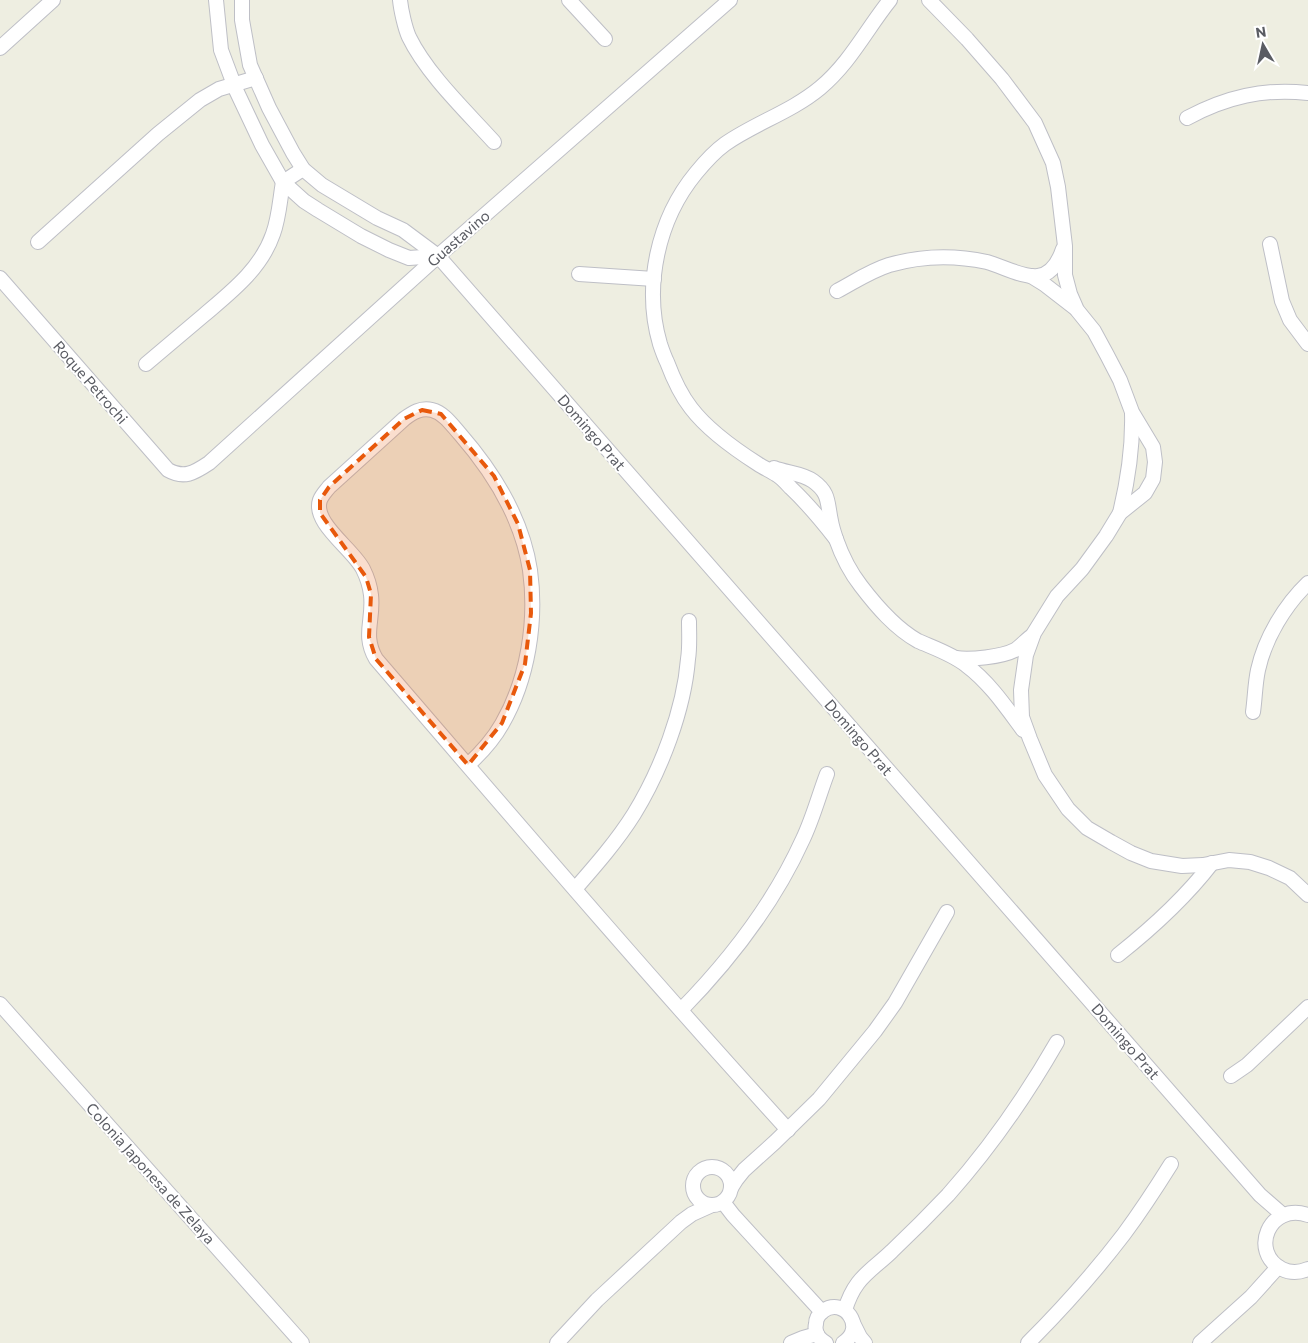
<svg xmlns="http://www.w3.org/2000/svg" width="1308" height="1343" viewBox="0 0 1308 1343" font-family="Commissioner,sans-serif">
<rect width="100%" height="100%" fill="#eeeee1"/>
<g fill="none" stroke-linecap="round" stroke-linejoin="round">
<defs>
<g id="minor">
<path d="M216,0L221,50L236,90L262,145L283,182L304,201L318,210L361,236L389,250L409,258L438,256"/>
<path d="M242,0V20L250,65L269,108L293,153L303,169L322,185L377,218L403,230L438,256L1260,1195L1283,1215"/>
<path d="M400,0C401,10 405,28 409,37C427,74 466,111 494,142"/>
<path d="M569,0L605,39"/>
<path d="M929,0L967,39L1002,79L1035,123L1053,163L1058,187L1065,246V275L1070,294L1077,310L1094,331L1107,355L1120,380L1132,412L1153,447L1155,462L1153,479L1145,493L1120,513L1106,536L1082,569L1057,596L1034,633L1026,655L1021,690L1022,717L1030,739L1045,775L1068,809L1087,828L1111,842L1131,853L1151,861L1182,866L1203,865L1229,860L1250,862L1269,868L1290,878L1308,895"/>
<path d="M0,48L53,0"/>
<path d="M1187,118C1226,97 1264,88 1308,93"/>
<path d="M38,242L158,134L200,100L219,89L256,78"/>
<path d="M1270,244L1282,301L1290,320L1308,344"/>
<path d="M579,274L654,279"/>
<path d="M1031,276L1044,284L1075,308"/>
<path d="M0,278L168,470C184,479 194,473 209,463L438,256L730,0"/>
<path d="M837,291C854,282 870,271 889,265C920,256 955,255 987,262C1002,266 1023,278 1038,276C1052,274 1059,261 1063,249"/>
<path d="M146,364C165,348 185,331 204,315C231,292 261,269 273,234C279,218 280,199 283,182L303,169"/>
<path d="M774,468C786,473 802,473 813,481C830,493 827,503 831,521C832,527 834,533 836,539C842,556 850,572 861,586C877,607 895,628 918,641C934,648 952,654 966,665C989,682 1006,707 1023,730"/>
<path d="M1120,513C1128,480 1133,448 1132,413"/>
<path d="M836,539C822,521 808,504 791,488C787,484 782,478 777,475C771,471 764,468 758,464C736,450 707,429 691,408C680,394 673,378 667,362C664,356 662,350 660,344C643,286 658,219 696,173C705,162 714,152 725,144C755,123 791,112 820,88C850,63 866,30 890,0"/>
<path d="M956,658C970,660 1002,657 1015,650C1020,647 1027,639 1033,635"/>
<path d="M1253,712C1255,698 1255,684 1258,670C1265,638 1285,605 1308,583"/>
<path d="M468,765C481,753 493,740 502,724C528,679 537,621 530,570C522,518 494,473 460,434C452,425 444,413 432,410C421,407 412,413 404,419L329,487C326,491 322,495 320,500C312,523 353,549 363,569C367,577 370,586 371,595C374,620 362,635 376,659C512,817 648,976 788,1130"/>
<path d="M575,889C596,865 617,841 634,814C661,770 684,710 688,659C690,647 689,634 689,621"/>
<path d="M1118,955C1152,928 1185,898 1212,863"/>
<path d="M0,1004L302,1343"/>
<path d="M681,1010C730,960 774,903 803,839C813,818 819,795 827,774"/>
<path d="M1231,1076L1247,1065L1308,1007"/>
<circle cx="712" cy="1186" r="19"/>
<path d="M731,1188L736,1180L744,1170L775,1142L819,1099L875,1031L895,1003L947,912"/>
<path d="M723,1202L733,1215L822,1312"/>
<path d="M1308,1215C1269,1202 1249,1252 1282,1269C1290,1273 1299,1273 1308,1269"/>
<path d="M845,1310C848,1300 852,1291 858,1283C867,1271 881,1262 892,1251C911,1233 930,1214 948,1195C990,1148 1026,1096 1057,1042"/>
<path d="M853,1323L860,1337L865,1343"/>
<path d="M557,1343L597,1300L681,1222L692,1214L712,1205"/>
<path d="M791,1343L803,1338L817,1334"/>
<path d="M826,1343C819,1339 814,1332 816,1324C816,1318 819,1314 823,1311C844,1296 867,1328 843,1343"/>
<path d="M1028,1343C1062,1309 1095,1272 1124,1234C1141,1211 1156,1188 1171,1164"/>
<path d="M1200,1343L1251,1297L1278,1267"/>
</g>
</defs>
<!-- minor casing -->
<use href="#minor" stroke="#bebfc6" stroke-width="16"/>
<!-- minor -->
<use href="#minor" stroke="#fff" stroke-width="14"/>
</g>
<!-- marked area -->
<path fill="#e8590c" fill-opacity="0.2" stroke="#e8590c" stroke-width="4" stroke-dasharray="10 6" stroke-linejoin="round" d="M422,410L441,414L494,476L518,524L530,570L531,613L525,664L502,723L468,765L376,659L369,637L371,594L366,577L320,513V500L329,487L404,419Z"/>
<g text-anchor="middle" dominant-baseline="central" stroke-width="4" stroke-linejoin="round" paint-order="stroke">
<!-- street labels -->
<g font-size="15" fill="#5a5c63" stroke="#fff">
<text transform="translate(458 238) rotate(-41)">Guastavino</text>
<text transform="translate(91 382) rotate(49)">Roque Petrochi</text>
<text transform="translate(592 432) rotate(49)">Domingo Prat</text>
<text transform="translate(859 737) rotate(49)">Domingo Prat</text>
<text transform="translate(1126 1041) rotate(49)">Domingo Prat</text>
<text transform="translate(151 1173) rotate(48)">Colonia Japonesa de Zelaya</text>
</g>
</g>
<!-- north arrow -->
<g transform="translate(1263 45) rotate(351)" stroke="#ffffff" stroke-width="4" paint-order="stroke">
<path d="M0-4L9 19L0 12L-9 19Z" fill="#5a5c63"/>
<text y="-8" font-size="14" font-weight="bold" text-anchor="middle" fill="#5a5c63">N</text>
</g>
</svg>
